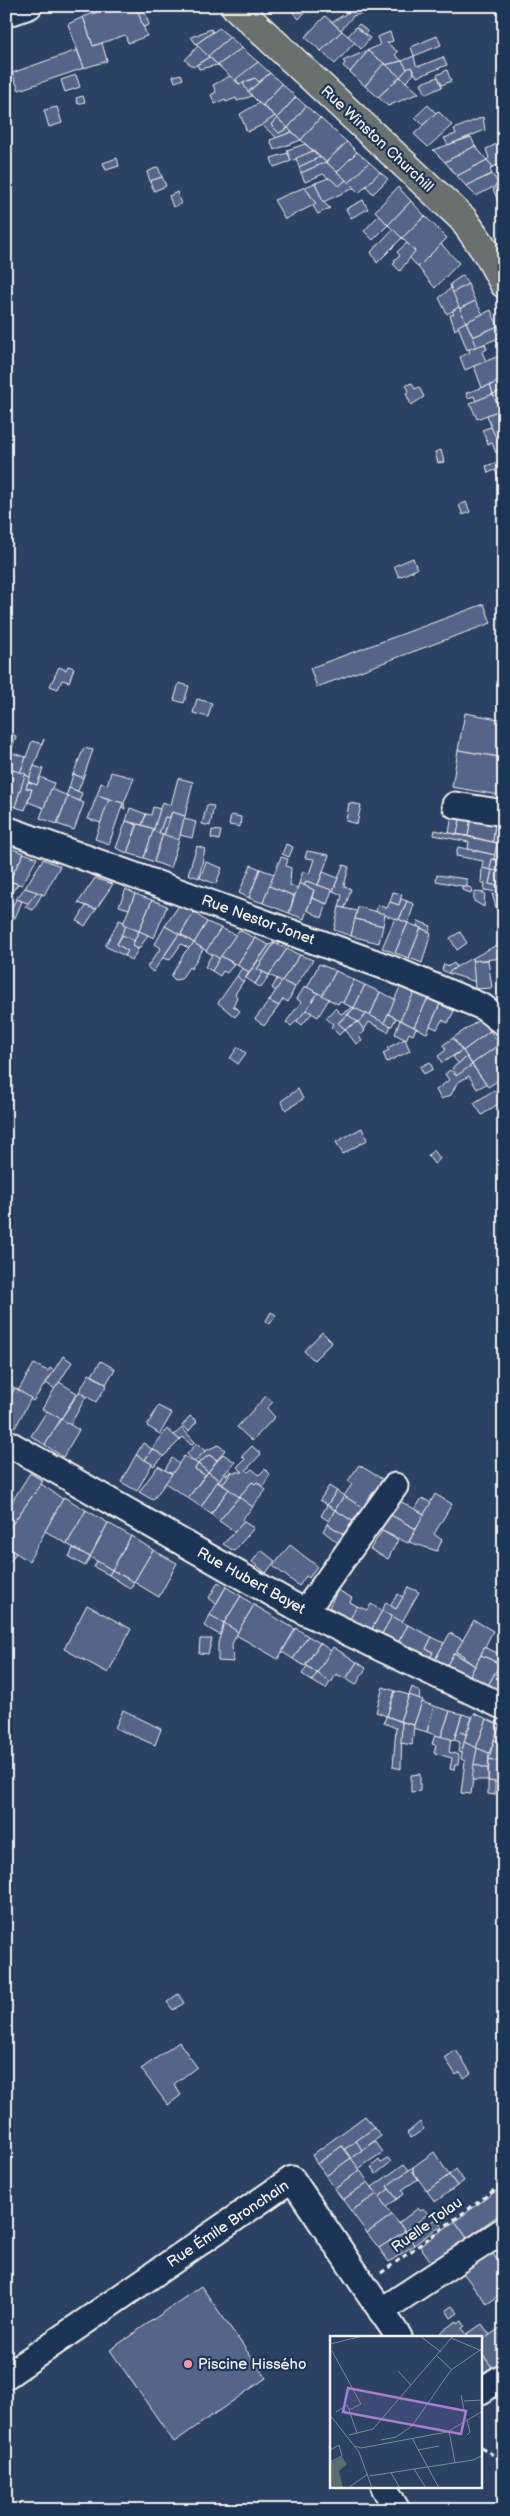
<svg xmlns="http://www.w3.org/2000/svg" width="510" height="2516" font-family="'Balsamiq Sans',sans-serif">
<rect width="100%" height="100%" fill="#2b4265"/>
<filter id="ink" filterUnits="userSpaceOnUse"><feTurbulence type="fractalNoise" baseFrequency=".02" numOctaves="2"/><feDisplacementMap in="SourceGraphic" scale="10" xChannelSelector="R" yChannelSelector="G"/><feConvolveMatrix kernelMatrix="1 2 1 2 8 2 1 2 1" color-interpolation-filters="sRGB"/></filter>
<g filter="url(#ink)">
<!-- building -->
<g fill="#54658a" stroke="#f4f1e8">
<polygon points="115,6 136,6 147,36 128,43 125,35 93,46 83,17"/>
<polygon points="143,6 149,25 143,27 137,8"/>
<polygon points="287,6 310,6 299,19"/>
<polygon points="359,6 363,13 353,16 341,30 332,22"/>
<polygon points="325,16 342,31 321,51 305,37"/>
<polygon points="83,17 93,46 102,43 107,61 84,68 68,24"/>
<polygon points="359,24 367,31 365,35 356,27"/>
<polygon points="356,27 370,38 361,49 348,36"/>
<polygon points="219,28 230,37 208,56 196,44"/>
<polygon points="211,29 213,32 196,44 191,37"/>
<polygon points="342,31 355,42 335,64 321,51"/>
<polygon points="390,32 393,41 387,43 398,52 395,55 402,61 385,65 368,51 350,72 343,66 345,63 343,61 380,45 377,37"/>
<polygon points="437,36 441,45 414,56 411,47"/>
<polygon points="230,37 242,48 218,65 208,56"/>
<polygon points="198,46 209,57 193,67 185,60"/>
<polygon points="242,48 258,62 235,81 218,65"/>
<polygon points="77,50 84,68 19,90 12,73"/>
<polygon points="368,51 384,63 365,86 350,72"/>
<polygon points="414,56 416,65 420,66 443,57 447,65 417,77 411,67 407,69 402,61"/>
<polygon points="209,57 218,65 199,69 197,65"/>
<polygon points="402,61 407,69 400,77 385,65"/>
<polygon points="258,62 270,73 259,82 255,78 239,84 236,79"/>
<polygon points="384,63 400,77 378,97 365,86"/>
<polygon points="411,67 414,74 406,82 400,77 407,69"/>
<polygon points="447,70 451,81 442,85 437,75"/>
<polygon points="270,73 282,84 262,106 248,92"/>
<polygon points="181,74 183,79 175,82 173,76"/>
<polygon points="76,75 80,87 65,92 61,80"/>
<polygon points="230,76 239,84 243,83 252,96 237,101 236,98 226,102 225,99 215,104 211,95 216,92 213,85"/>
<polygon points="400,77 419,93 388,106 378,97"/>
<polygon points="438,77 442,87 426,94 421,83"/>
<polygon points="255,78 259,82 248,92 243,83"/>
<polygon points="282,84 296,97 277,118 263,105"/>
<polygon points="83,96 85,102 78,104 76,98"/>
<polygon points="296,97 306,106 288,128 277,118"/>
<polygon points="259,103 275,116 265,124 247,132 240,114"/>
<polygon points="428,105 436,113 423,125 415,117"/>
<polygon points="306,106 320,118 301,140 288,128"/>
<polygon points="57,107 62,123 49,127 44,110"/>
<polygon points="438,111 452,125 428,147 414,134"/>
<polygon points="275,116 277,118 271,125 279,133 288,128 292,132 277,138 262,125"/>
<polygon points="483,117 485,130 448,145 444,138 456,134 454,129"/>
<polygon points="277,118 288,128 279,133 271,125"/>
<polygon points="320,118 347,142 326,162 301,140"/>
<polygon points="292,132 301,140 274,150 270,140"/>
<polygon points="471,137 475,146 445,162 433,150"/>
<polygon points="347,142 357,152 337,172 326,162"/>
<polygon points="501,142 504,144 504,163 493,167 487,160 489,158 486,149"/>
<polygon points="305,144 313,151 291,161 287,150"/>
<polygon points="475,146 487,160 457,176 445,162"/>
<polygon points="313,151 320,157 299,167 296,158"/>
<polygon points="357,152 369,162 349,183 337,172"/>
<polygon points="288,153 291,161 274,167 271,158"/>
<polygon points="320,157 326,162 301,173 299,167"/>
<polygon points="117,158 119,166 106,170 103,163"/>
<polygon points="487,160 493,167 490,170 492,174 466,186 457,176"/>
<polygon points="326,162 346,180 339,186 323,174 305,182 301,173"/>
<polygon points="369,162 380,172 359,193 349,183"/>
<polygon points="158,167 162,177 150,181 147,172"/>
<polygon points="380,172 388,179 373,194 366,186"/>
<polygon points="492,174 499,184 476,196 466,186"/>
<polygon points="162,177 166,186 154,191 150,181"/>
<polygon points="329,178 339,186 346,180 354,188 323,202 315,183"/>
<polygon points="315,183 323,202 330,208 318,214 313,206 316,204 305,187"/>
<polygon points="504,184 504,215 493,189"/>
<polygon points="305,187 316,204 285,219 274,200"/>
<polygon points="398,187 411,201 388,225 375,211"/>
<polygon points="177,192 181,204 173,207 169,196"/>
<polygon points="363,200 368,209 351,218 346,209"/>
<polygon points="411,201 425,216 402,238 388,225"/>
<polygon points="379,215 388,225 373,240 364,231"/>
<polygon points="425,216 447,238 418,267 409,257 415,251 402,238"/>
<polygon points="393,229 402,238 377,263 371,252"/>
<polygon points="407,243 415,251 400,271 393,264 396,262 394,260 400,256 397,252"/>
<polygon points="441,244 459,263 435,288 418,267"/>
<polygon points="463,275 468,284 452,293 450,284"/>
<polygon points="468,284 475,301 459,309 452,293"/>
<polygon points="451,288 459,307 447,314 439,298"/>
<polygon points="475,301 483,314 466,322 459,309"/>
<polygon points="459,307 466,322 455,330 450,315 454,314 452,311"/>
<polygon points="491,310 498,326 473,337 466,322"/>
<polygon points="466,322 477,346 467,350 458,326"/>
<polygon points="498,326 501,337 477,347 473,337"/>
<polygon points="485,344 487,349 482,352 486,361 465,370 460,357 470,352 469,349"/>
<polygon points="504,354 504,380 482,388 474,366"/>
<polygon points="504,380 504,390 493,394 490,385"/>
<polygon points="412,383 415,389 419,387 424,397 411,405 406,393 409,391 406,385"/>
<polygon points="490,385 493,394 476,401 474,396 468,398 466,393"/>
<polygon points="504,390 504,409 500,410 493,394"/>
<polygon points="493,394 500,410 477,419 470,403"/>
<polygon points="500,410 504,420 504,437 496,441 487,415"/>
<polygon points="491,427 502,450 496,453 492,443 488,444 482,430"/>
<polygon points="504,437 504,455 498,439"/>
<polygon points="441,450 444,462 438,463 435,452"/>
<polygon points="504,460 504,478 499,480 495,470 488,473 486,466"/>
<polygon points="466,502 470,512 463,515 459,505"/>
<polygon points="413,558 417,569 399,577 394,566"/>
<polygon points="484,604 491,623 317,687 310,668"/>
<polygon points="68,666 74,668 69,682 62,680 58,689 50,686 59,667 66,670"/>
<polygon points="179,683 189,686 184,703 174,700"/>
<polygon points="197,699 212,703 208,717 193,713"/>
<polygon points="465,713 504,720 504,758 458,750"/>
<polygon points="8,733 16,736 6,768 6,738"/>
<polygon points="44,739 30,777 20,773 32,741 42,744"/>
<polygon points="84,748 93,750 83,778 73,774"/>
<polygon points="458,750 504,758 504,796 452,787"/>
<polygon points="12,753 26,757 20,773 6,768"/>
<polygon points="34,766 43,769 37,785 28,782"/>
<polygon points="6,768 13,770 6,791"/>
<polygon points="13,770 26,774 15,807 6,804 6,791"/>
<polygon points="111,772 134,778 124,803 125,809 122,807 123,803 97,795 101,783 107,785"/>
<polygon points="73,774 83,778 78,791 69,788"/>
<polygon points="25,775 30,777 26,788 32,789 25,810 15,807"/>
<polygon points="40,777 54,783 44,808 28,802 32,789 26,788 28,782 37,785"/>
<polygon points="178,778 193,782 185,816 172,812 169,818 165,817 159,833 153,831 162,802 171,805"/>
<polygon points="69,788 82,793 79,801 66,796"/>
<polygon points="51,789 68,796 57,824 40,818"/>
<polygon points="97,795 109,799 101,823 88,819"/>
<polygon points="68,796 84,803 74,830 57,824"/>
<polygon points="109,799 123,803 109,844 95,839"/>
<polygon points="349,803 361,805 357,824 346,821"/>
<polygon points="207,805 214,806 210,826 202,824"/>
<polygon points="153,807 160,809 154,829 142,825 146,814 151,815"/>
<polygon points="130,808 146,814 142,825 126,821"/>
<polygon points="172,812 185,816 179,840 164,835"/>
<polygon points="231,815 241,817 240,827 229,825"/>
<polygon points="452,815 461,815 457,834 449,833"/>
<polygon points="461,815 471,818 468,836 457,834"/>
<polygon points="165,817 169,818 164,835 159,833"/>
<polygon points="471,818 495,823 493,842 468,836"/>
<polygon points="184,819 196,822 192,838 180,835"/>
<polygon points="126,821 137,825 127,853 116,848"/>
<polygon points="495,823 504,824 504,844 493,842"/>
<polygon points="138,824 154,829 144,858 127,853"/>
<polygon points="212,830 221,831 219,840 211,838"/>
<polygon points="435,830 497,843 495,855 468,849 469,842 434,835"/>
<polygon points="153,831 163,834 154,862 144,858"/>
<polygon points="163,834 179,840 170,868 154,862"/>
<polygon points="497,843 504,844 504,862 494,859"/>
<polygon points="286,844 293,847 289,857 282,854"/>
<polygon points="197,846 205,849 199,878 188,874"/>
<polygon points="458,847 495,855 494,859 492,859 490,870 482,868 483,861 456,856"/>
<polygon points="10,848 24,853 9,881 6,880 6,855"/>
<polygon points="307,851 329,855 318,885 306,881 304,886 299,883 303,871 309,874 314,859 305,858"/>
<polygon points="24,853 37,858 22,885 9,881"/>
<polygon points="281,857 288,859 286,866 291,868 290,885 298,888 294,896 269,886"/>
<polygon points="43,859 60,866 44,895 25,888"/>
<polygon points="492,859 504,862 504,872 490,870"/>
<polygon points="206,862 222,868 216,884 200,878"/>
<polygon points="251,865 260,869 249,898 239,893"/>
<polygon points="343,865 349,867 344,886 351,889 345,908 339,907 342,895 333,891"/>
<polygon points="482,868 492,870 489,884 504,887 504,893 484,890 485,883 481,883"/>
<polygon points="260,869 274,874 263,903 249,898"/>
<polygon points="492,870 504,872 504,887 489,884"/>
<polygon points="323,872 338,878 333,891 318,885"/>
<polygon points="437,875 467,879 467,887 436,881"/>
<polygon points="95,878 113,884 96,909 78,903"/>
<polygon points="8,881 18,884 6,900 6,883"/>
<polygon points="306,881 332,890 327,904 312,898 314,890 304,886"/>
<polygon points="299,883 314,890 304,919 289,913"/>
<polygon points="269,886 294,896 289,913 263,903"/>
<polygon points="462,886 472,888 471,893 462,890"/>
<polygon points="25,888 37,892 30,904 16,899"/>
<polygon points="126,889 135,894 129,909 119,906"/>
<polygon points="37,892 42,894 33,910 25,907"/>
<polygon points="393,892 402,894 399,905 390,902"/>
<polygon points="474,892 485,893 484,907 474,901"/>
<polygon points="135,894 152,900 139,931 123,924"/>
<polygon points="492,894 504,897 504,906 497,910"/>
<polygon points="312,898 327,904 322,918 307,910"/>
<polygon points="16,899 22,901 15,918 8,915"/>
<polygon points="401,899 407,901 399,920 376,912 377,905 387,908 390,902 399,905"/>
<polygon points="152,900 167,906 154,938 139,931"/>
<polygon points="407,901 414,904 408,923 399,920"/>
<polygon points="180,904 194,912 180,935 165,926"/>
<polygon points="86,906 96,909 85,926 77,921"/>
<polygon points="504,906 504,920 497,910"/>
<polygon points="339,907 357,911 351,936 334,930"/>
<polygon points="358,907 385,914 383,926 355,919"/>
<polygon points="194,912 207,922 194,943 181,934"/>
<polygon points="395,918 408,923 395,953 382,948"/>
<polygon points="355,919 383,926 379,943 351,936"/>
<polygon points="119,920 124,922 123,924 126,926 117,944 128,951 125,956 105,946"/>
<polygon points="418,921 431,926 429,932 417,926"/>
<polygon points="207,922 221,928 207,951 194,943"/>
<polygon points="408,923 421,928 409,958 395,953"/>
<polygon points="126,926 139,931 134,941 121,935"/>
<polygon points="165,926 179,934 153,972 147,967 161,948 155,944"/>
<polygon points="221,928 236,935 220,959 206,951"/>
<polygon points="421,928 431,933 422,963 409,958"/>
<polygon points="239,930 255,938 237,965 221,956"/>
<polygon points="139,931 148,935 139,949 132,946"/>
<polygon points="460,932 467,943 457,950 450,938"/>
<polygon points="179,934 194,943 190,949 181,944 170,960 163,958"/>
<polygon points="123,935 134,941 132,946 138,949 132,961 125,956 128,951 117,944"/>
<polygon points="255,938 269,945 249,972 237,965"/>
<polygon points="504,941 504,958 473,961 473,958"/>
<polygon points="194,943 203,949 191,969 189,967 181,979 175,980 171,976 185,952"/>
<polygon points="274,943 287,949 269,975 257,969"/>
<polygon points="274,943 257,969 263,972 255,984 246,978 269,945"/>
<polygon points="287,949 300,955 282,981 269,975"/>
<polygon points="212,954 220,959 212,971 205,967"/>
<polygon points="300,955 313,960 295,987 282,981"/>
<polygon points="221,956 234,964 227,973 223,971 220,976 212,971"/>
<polygon points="472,958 476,982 448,973 456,967"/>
<polygon points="488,960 492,988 475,989 473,961"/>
<polygon points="454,963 456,967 448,973 442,970 444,964 449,966"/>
<polygon points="319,964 336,971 322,996 307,988"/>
<polygon points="242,968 249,972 243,982 237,976"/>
<polygon points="336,971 354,980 343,1003 340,1001 338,1004 322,996"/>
<polygon points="263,972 269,975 261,988 255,984"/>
<polygon points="237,976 243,982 235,994 237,997 233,1006 240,1011 235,1017 218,1003"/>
<polygon points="277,979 282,981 276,991 272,988"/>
<polygon points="354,980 365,985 354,1008 343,1003"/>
<polygon points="282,981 295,987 288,1002 283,999 279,1006 269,1001"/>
<polygon points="365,985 380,992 370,1016 354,1008"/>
<polygon points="401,985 415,991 400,1020 388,1014"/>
<polygon points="305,986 318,993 303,1015 291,1026 286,1022 301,1002 297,999"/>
<polygon points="415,991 428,998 414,1027 400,1020"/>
<polygon points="380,992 395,999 384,1023 370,1016"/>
<polygon points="318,993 329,999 318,1017 306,1010"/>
<polygon points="428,998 440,1004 427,1033 414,1027"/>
<polygon points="269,1001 279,1006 264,1026 255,1019"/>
<polygon points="440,1004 454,1011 448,1023 442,1020 437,1029 430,1026"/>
<polygon points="353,1007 354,1008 338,1023 345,1029 339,1035 331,1027 333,1024 326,1018 335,1008 341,1014"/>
<polygon points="354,1008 367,1014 358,1022 348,1015"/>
<polygon points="306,1010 312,1013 302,1025 297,1021"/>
<polygon points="367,1014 391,1026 388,1032 369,1022 364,1030 358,1022"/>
<polygon points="388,1014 396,1018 392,1026 384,1023"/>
<polygon points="348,1015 358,1022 345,1029 338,1023"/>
<polygon points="481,1019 490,1031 463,1051 453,1038"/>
<polygon points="400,1020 416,1028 413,1035 409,1033 406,1040 395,1034"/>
<polygon points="358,1022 365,1031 359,1036 362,1041 356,1044 345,1029"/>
<polygon points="490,1031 500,1044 472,1064 463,1051"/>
<polygon points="453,1038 462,1050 442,1063 438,1056 446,1050 443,1045"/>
<polygon points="405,1039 410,1051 387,1062 383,1053 389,1050 387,1048"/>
<polygon points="500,1044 504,1050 504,1077 488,1087 472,1064"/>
<polygon points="238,1047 246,1053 238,1064 230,1058"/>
<polygon points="462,1050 467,1057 459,1064 453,1057"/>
<polygon points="467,1057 472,1065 457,1076 452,1068"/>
<polygon points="430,1062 433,1069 424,1074 420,1067"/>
<polygon points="472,1065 486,1084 477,1089 469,1076 457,1083 451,1095 441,1099 436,1090 449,1080 445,1074 450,1070 456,1076"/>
<polygon points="298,1089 303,1099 286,1110 281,1101"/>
<polygon points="494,1090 502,1101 482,1115 474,1103"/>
<polygon points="362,1128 367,1140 343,1154 336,1142"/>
<polygon points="434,1150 440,1159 434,1164 428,1155"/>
<polygon points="504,1196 504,1211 497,1202"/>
<polygon points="271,1312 276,1315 270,1324 266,1321"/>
<polygon points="322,1332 332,1342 314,1360 304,1351"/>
<polygon points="63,1356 72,1362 55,1389 46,1383"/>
<polygon points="101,1361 115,1369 106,1384 92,1375"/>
<polygon points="34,1364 48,1371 50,1368 54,1371 33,1401 18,1391"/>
<polygon points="89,1374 107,1385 96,1402 79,1392"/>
<polygon points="59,1382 77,1393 61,1419 42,1409"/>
<polygon points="8,1385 15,1388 6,1404 6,1388"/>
<polygon points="15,1388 31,1398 15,1428 6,1422 6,1404"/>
<polygon points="79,1392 86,1397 70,1425 61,1419"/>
<polygon points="266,1396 273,1402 267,1408 275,1417 252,1441 237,1427"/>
<polygon points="158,1406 172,1413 160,1434 147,1426"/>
<polygon points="47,1411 61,1419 45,1445 31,1436"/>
<polygon points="190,1416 197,1421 189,1431 182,1426"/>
<polygon points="61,1419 79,1430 63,1457 45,1445"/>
<polygon points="182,1428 195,1442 191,1445 183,1437 180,1440 174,1435"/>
<polygon points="167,1429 180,1440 164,1456 152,1449"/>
<polygon points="143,1443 152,1449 145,1460 136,1455"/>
<polygon points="197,1443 205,1451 194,1462 187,1454"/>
<polygon points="218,1445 225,1450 217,1460 209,1455 198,1464 194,1462 205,1451"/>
<polygon points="252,1446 261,1454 246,1470 248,1472 252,1469 259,1475 265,1469 270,1474 263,1487 257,1482 255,1484 252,1482 239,1497 222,1484 232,1472 243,1472 237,1467 245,1459 242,1456"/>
<polygon points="152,1449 164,1456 154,1466 145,1460"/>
<polygon points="223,1454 235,1462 219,1480 208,1472"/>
<polygon points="136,1455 152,1464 137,1491 121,1482"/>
<polygon points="209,1455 217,1460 208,1472 198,1464"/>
<polygon points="184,1456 198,1464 195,1469 205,1475 188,1498 165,1483"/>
<polygon points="172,1458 179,1464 172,1474 165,1470"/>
<polygon points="198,1464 208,1472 205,1475 195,1469"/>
<polygon points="359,1465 387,1482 368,1511 344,1496 352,1484 348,1481"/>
<polygon points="158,1466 172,1474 153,1500 139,1492"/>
<polygon points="230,1471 232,1472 222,1484 218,1482 224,1473 227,1475"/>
<polygon points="208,1472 219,1480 201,1507 188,1498"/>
<polygon points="30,1473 43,1481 6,1533 6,1511"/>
<polygon points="217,1482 229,1489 211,1514 201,1507"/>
<polygon points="252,1482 255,1484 257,1482 266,1490 252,1507 239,1497"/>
<polygon points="41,1484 63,1499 29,1561 6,1547 6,1533"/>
<polygon points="329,1486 337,1491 327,1505 320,1500"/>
<polygon points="229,1489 239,1497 219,1521 211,1514"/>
<polygon points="337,1491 344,1496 335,1510 327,1505"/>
<polygon points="435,1494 452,1504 434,1534 442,1540 437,1551 409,1542"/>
<polygon points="344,1496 368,1511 359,1525 335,1510"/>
<polygon points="64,1497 86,1510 67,1544 45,1531"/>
<polygon points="239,1497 253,1507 242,1519 244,1522 235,1532 219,1521"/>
<polygon points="422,1498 431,1503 424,1514 415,1509"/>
<polygon points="398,1500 424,1514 416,1529 389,1514"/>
<polygon points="327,1505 335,1510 329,1521 321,1516"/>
<polygon points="86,1510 108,1523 90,1557 67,1544"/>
<polygon points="335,1510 359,1525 350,1538 327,1524"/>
<polygon points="389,1514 416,1529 408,1543 380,1530"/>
<polygon points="244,1522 254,1528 234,1551 223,1544"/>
<polygon points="108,1523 131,1536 112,1570 90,1557"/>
<polygon points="327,1524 350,1538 343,1547 323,1531"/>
<polygon points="382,1531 398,1540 388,1559 370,1549"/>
<polygon points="131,1536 153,1550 134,1582 112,1570"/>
<polygon points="290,1545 317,1566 309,1578 306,1576 299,1586 273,1566"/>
<polygon points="6,1547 16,1553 6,1567"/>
<polygon points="73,1548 90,1557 85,1566 69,1557"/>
<polygon points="153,1550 177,1563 159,1597 134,1582"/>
<polygon points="261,1550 275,1561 266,1573 252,1562"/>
<polygon points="97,1561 112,1570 109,1575 94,1567"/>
<polygon points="112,1570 134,1582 131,1589 109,1575"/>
<polygon points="218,1582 226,1587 216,1604 209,1598"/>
<polygon points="226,1587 241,1596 224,1623 210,1615"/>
<polygon points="408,1587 419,1592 402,1622 382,1611 386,1602 396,1609"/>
<polygon points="338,1590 352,1598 350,1602 357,1606 350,1619 329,1607"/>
<polygon points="398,1594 403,1597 396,1609 390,1605"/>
<polygon points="241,1596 254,1605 238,1632 224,1623"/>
<polygon points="371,1604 382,1611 370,1632 350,1619 357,1606 367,1610"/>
<polygon points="87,1605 131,1629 108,1673 64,1649"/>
<polygon points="254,1605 295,1629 278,1659 236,1635"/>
<polygon points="382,1611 392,1616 378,1641 368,1636"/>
<polygon points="210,1615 224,1623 220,1635 204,1626"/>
<polygon points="392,1616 408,1625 394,1650 378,1641"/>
<polygon points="474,1620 493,1631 475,1666 456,1652"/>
<polygon points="224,1623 238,1632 232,1644 233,1662 218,1661 218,1643"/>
<polygon points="408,1625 432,1637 426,1649 433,1652 427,1665 394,1650"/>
<polygon points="296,1628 308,1636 293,1659 282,1652"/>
<polygon points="450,1633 463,1640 456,1652 464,1656 463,1658 454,1653 446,1667 434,1661"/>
<polygon points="308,1636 320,1643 305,1666 293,1659"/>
<polygon points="432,1637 444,1643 431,1667 427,1665 433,1652 426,1649"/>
<polygon points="200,1639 212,1639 208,1654 199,1653"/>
<polygon points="320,1643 331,1651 317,1673 306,1665"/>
<polygon points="333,1647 357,1662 346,1679 336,1674 331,1683 317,1673"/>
<polygon points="484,1647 504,1656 500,1664 481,1655"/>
<polygon points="454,1653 475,1666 466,1683 443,1672"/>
<polygon points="481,1655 500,1664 485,1691 466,1683"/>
<polygon points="357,1662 366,1668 356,1685 346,1679"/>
<polygon points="500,1664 504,1665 504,1686 498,1697 485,1691"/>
<polygon points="307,1666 317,1673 312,1681 302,1674"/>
<polygon points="317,1673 330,1682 326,1689 312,1681"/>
<polygon points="383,1687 395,1691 387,1716 376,1712"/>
<polygon points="412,1687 420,1692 419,1699 409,1695"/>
<polygon points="395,1691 409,1695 400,1721 387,1716"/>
<polygon points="409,1695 423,1700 414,1725 400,1721"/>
<polygon points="422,1702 434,1706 427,1732 413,1728"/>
<polygon points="434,1706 450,1711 441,1737 427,1732"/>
<polygon points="123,1710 161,1729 155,1745 115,1728"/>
<polygon points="450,1711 462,1714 454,1740 441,1737"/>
<polygon points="474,1713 487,1719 476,1748 464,1742"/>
<polygon points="462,1714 472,1717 466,1734 457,1731"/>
<polygon points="386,1716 402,1722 401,1769 393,1767 396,1728 384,1723"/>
<polygon points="487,1719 500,1725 489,1753 476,1748"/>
<polygon points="402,1722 414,1725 412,1745 401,1743"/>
<polygon points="500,1725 504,1727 504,1744 494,1740"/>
<polygon points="457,1731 466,1734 462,1753 458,1752 460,1742 454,1740"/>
<polygon points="435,1735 451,1739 449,1752 459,1755 458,1765 455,1765 454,1770 450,1769 452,1758 434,1753 436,1745 432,1744"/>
<polygon points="494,1740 504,1744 501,1762 489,1759"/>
<polygon points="464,1742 477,1748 471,1794 461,1793 465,1761 461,1759"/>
<polygon points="477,1748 489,1753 488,1769 474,1764"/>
<polygon points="489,1759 499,1762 497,1782 488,1781"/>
<polygon points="474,1764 488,1769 488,1780 472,1780"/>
<polygon points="420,1774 420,1791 411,1792 411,1775"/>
<polygon points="488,1781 495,1782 495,1795 488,1794"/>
<polygon points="178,1994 184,2003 173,2010 167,2002"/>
<polygon points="179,2042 197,2067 174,2084 181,2095 168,2105 141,2069"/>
<polygon points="456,2050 471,2073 464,2078 460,2072 456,2075 445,2058"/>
<polygon points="365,2116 374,2128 344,2150 342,2146 317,2164 312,2155"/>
<polygon points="420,2122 424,2129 411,2138 407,2133"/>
<polygon points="374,2128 381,2136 362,2150 356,2141"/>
<polygon points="356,2141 362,2150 351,2158 344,2150"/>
<polygon points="375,2141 383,2152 358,2169 351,2158"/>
<polygon points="342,2146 351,2158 326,2176 317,2164"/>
<polygon points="434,2152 449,2175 427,2191 413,2172 413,2167"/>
<polygon points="351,2158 360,2170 335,2189 326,2176"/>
<polygon points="388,2158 391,2162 376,2174 371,2167 379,2160 381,2163"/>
<polygon points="404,2164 409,2170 387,2186 389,2189 379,2197 372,2187"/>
<polygon points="413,2167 413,2172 418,2179 402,2190 404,2194 397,2199 387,2186"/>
<polygon points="456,2169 464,2181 457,2186 449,2175"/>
<polygon points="360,2170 368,2182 343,2200 335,2189"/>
<polygon points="449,2175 457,2186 435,2202 427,2191"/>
<polygon points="368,2182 377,2194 351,2211 343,2200"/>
<polygon points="503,2186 504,2211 467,2238 455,2221"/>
<polygon points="389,2189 397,2199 386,2207 379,2197"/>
<polygon points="377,2194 392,2215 367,2233 351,2211"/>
<polygon points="418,2208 421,2211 424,2209 428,2214 405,2231 399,2223"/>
<polygon points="392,2215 405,2231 379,2248 367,2233"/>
<polygon points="435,2219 441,2225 414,2245 405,2231 414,2225 419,2231"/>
<polygon points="455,2221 467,2238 432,2263 420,2246"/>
<polygon points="405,2231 414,2245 389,2262 379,2248"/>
<polygon points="489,2248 504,2270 504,2292 487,2304 460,2269"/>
<polygon points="201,2286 266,2378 174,2442 110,2350"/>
<polygon points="452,2306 458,2313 451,2318 446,2310"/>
<polygon points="456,2321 458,2324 462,2321 465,2326 462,2328 469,2337 444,2337 440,2333"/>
<polygon points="482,2324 490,2335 481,2341 481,2337 469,2337 467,2334"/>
<polygon points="500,2328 504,2332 504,2361 493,2368 481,2353 481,2341"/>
<polygon points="481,2353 492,2367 484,2372 481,2372"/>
</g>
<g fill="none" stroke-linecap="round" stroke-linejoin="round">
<!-- minor casing -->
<g stroke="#f4f1e8" stroke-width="29">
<g id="minor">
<polyline points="6,14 29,6"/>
<polyline points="455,805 504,813"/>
<polyline points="6,829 392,969 483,1007 504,1023"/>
<polyline points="6,1442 305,1612 504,1707"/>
<polyline points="305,1612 395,1486"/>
<polyline points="381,2311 504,2230"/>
<polyline points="6,2376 292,2179 399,2337"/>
<polyline points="481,2391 504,2376"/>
<polyline points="384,2487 397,2510"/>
</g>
</g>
<!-- major casing -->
<g stroke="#f4f1e8" stroke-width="31">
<polyline id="major" points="235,6 463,219 489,256 504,284"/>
</g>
<!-- path -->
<g stroke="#f4f1e8" stroke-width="3" stroke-dasharray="5 4" stroke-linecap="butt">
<polyline points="381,2273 504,2183"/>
<polyline points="481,2447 504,2462"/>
</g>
<!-- minor -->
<use href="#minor" stroke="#1d3557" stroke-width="25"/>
<!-- major -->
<use href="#major" stroke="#6a706d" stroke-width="28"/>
</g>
</g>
<!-- markers -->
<circle fill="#ff9aa2" stroke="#1d3557" stroke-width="2" cx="188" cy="2364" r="5"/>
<g text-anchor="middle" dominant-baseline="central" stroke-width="4.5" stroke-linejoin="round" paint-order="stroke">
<!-- street labels -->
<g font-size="15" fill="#f4f1e8" stroke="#1d3557">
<text transform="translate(377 139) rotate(43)">Rue Winston Churchill</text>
<text transform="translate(258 920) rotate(20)">Rue Nestor Jonet</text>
<text transform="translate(251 1581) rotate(29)">Rue Hubert Bayet</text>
<text transform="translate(228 2224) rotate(-34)">Rue Émile Bronchain</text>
<text transform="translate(427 2225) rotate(-36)">Ruelle Tolau</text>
</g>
<!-- poi labels -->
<g font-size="15" fill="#f4f1e8" stroke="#1d3557" text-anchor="start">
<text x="198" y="2364">Piscine Hissého</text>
</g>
</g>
<!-- overview -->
<g transform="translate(330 2336)">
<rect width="152" height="152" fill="#2b4265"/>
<path d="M12,121L17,128L9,135L13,152H0V127Z" fill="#596e69"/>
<path fill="none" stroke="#7b8899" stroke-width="1" d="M90,0L111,16M121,2L152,15M0,3V22M0,8L33,0M2,15L31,68L19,74L27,97M107,20L121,33M68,35L81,49M131,59L136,83M134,65L153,64M6,76L17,69L19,73M0,79L29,116L42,152M137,84L140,96L137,99M43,93L123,0M119,95L125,127M19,99L43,93M82,102L109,152M51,104L66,101L82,90L121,34L153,12M25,110L31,112L117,96L153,75M0,114L9,109L12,120L0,126M88,114L109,110M84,133L96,152M61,137L70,152M39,140L143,124L153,119M18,152L38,138"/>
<path fill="#ab7bcf" fill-opacity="0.15" stroke="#ab7bcf" stroke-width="2.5" d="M18,52L136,75L131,98L13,76Z"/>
<rect width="152" height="152" fill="none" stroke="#f4f1e8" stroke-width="2.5"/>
</g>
<!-- margin -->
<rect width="510" height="2516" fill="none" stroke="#1d3557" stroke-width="25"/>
<rect x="12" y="12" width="485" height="2491" fill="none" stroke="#f4f1e8" stroke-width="2" filter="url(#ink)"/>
</svg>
